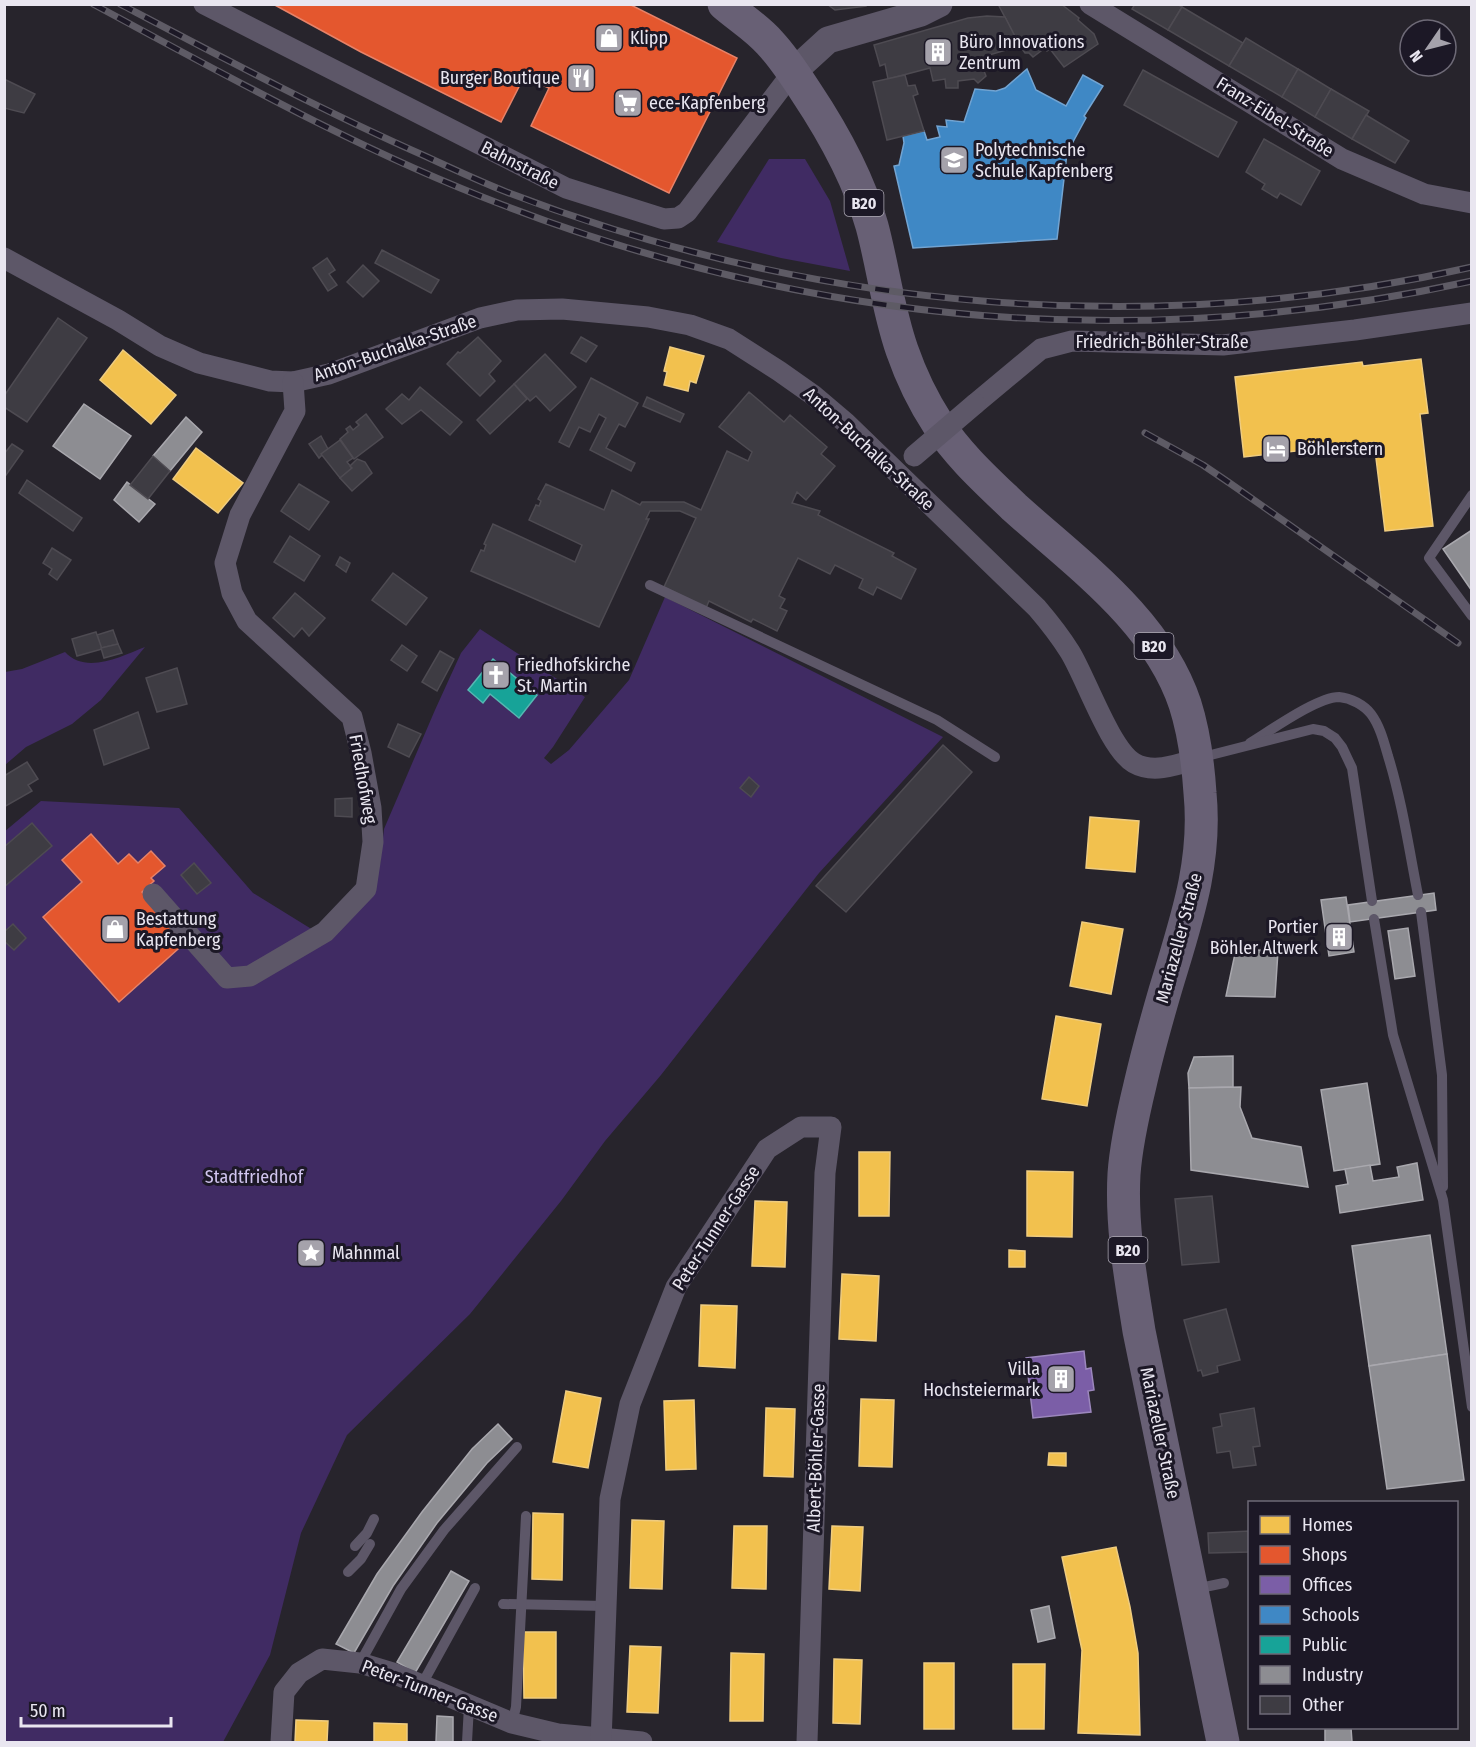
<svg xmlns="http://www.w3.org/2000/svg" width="1476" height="1747" font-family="'Fira Sans Condensed',sans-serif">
<rect width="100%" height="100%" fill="#27242c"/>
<!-- green -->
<g fill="#402b63">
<polygon points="769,159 805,159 830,201 850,271 781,258 717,242"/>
<polygon points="665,597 943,737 819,873 661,1075 605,1141 561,1201 470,1314 347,1435 301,1533 270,1655 223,1742 5,1742 4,832 41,801 179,808 253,893 326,938 380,864 384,829 435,710 461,653 480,629 585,697 553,747 544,758 551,764 569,750 629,680"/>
<path d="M145,647L101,700L72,724L26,747L5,765V672L22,669L65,652C86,675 122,656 145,647Z"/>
</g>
<!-- homes -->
<g fill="#f2c14e" stroke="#efcc7f" stroke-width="1.5">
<polygon points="670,347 704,356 696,383 690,381 688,391 664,385 667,372 664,371"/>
<polygon points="123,350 176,395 151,424 100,380"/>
<polygon points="1421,359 1428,413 1420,414 1433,526 1385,531 1374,442 1244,457 1235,377 1362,362 1363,366"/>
<polygon points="196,448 243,483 218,513 173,479"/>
<polygon points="1090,817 1139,821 1135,872 1086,868"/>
<polygon points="1082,922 1123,929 1111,994 1070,986"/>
<polygon points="1056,1016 1101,1024 1087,1106 1042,1099"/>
<polygon points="859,1152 890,1152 889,1216 859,1216"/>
<polygon points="1027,1171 1073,1172 1072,1237 1027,1236"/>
<polygon points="755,1201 787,1202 785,1267 752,1266"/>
<polygon points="1009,1250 1025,1251 1025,1267 1009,1267"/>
<polygon points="842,1274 879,1276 876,1341 839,1339"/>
<polygon points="701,1305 737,1306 735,1368 699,1366"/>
<polygon points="566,1391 601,1398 588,1468 553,1462"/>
<polygon points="861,1399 894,1400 892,1467 859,1466"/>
<polygon points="694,1400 696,1469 666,1470 664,1401"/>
<polygon points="766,1408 795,1409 793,1477 764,1476"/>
<polygon points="1049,1453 1066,1453 1066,1466 1048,1465"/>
<polygon points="533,1513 563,1514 562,1580 532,1579"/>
<polygon points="632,1520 664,1521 662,1589 630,1588"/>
<polygon points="734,1526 767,1526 766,1589 732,1588"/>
<polygon points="832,1526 863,1527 860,1591 829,1589"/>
<polygon points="1116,1547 1130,1607 1138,1653 1140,1735 1078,1733 1082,1650 1062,1557"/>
<polygon points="523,1632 556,1632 556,1698 524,1698"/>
<polygon points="630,1646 661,1647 658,1713 627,1712"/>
<polygon points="731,1653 764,1654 763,1721 730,1721"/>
<polygon points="834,1659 862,1660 860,1724 833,1723"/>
<rect x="924" y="1663" width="30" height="66"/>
<polygon points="1013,1664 1045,1664 1044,1729 1013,1729"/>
<polygon points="296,1720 328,1721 327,1742 295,1742"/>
<polygon points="374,1723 407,1724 407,1742 374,1742"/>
</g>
<!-- shops -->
<g fill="#e4572e" stroke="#e68268" stroke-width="1.5">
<polygon points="273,4 629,4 737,58 669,193 531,126 549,88 524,77 501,122 361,52"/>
<polygon points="91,834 118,864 129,854 138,863 151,851 165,866 151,878 154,881 142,892 187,941 119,1002 43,917 82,882 62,860"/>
</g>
<!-- offices -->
<polygon fill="#7b5ea7" stroke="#9c87bd" stroke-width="1.5" points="1084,1351 1086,1369 1091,1368 1094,1390 1088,1391 1091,1412 1033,1418 1026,1358"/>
<!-- schools -->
<polygon fill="#3f88c5" stroke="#72a4d2" stroke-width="1.5" points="1027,69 1036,90 1066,106 1083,75 1103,86 1084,116 1086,118 1067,153 1057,239 913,248 894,166 899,165 904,143 903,136 924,131 927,140 940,137 937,126 947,127 946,120 964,122 975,89 996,91 1005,88"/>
<!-- public -->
<polygon fill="#17a398" stroke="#56b7b2" stroke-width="1.5" points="493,659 537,695 519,718 490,694 483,703 468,690"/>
<!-- industry -->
<g fill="#8d8d92" stroke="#a9a8ae" stroke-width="1.5">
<polygon points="84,404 131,436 100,479 53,446"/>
<polygon points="186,417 202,432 170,471 153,456"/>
<polygon points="127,482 155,504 139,522 114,500"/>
<polygon points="1472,530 1472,591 1443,549"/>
<polygon points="1434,893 1436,910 1350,922 1348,905"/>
<polygon points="1346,897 1354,952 1329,956 1321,900"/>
<polygon points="1408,928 1415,976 1395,979 1388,931"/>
<polygon points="1236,949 1278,951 1275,997 1226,996"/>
<polygon points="1233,1056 1233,1087 1189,1088 1188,1073 1194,1057"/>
<polygon points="1367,1083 1380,1164 1334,1171 1321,1090"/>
<polygon points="1241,1087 1240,1107 1252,1138 1301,1147 1308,1187 1191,1170 1189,1088"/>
<polygon points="1417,1163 1423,1200 1340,1213 1336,1186 1348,1184 1345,1169 1370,1165 1373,1181 1399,1177 1397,1167"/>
<polygon points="1430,1235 1447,1354 1369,1366 1352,1246"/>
<polygon points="1447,1354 1464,1480 1387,1489 1369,1366"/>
<polygon points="498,1424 512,1439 487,1463 437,1523 393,1586 354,1653 336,1644 377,1574 422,1512 472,1449"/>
<polygon points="451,1571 469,1581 415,1673 397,1662"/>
<polygon points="1049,1606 1055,1638 1038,1642 1031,1610"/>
<polygon points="437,1716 453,1717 453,1742 436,1742"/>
<polygon points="1325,1728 1351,1728 1352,1742 1325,1742"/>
</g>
<!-- building -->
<g fill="#3e3c43" stroke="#4e4b52" stroke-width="1.5">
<polygon points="827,4 866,4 866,6 835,10"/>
<polygon points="998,4 1061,4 1079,18 1078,20 1094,34 1098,44 1064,67 1050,49 1047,51 1045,48 1033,57 1029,53 1025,53 1020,46"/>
<polygon points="1135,4 1177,4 1182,7 1168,30 1132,9"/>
<polygon points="1182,7 1243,43 1229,66 1168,30"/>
<polygon points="987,16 1005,17 1020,46 979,58 986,76 978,83 974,79 958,81 958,88 946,88 945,79 933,81 930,68 888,79 885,64 880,66 874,45 968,18"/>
<polygon points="1246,38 1298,69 1282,97 1229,66"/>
<polygon points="1298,69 1331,89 1315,117 1282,97"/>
<polygon points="1143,70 1237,122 1218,157 1124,105"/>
<polygon points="905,75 908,86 915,85 918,94 913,96 924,131 887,140 873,82"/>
<polygon points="4,79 35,94 24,113 4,108"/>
<polygon points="1331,89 1369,111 1352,139 1315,117"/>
<polygon points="1366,115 1409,141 1395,163 1352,139"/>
<polygon points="1264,139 1320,171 1301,205 1280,193 1277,198 1262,189 1265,184 1246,172"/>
<polygon points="382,250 439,280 431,293 375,263"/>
<polygon points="327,258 335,270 329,274 337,285 328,291 313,268"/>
<polygon points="363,265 379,281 363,297 347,282"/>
<polygon points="58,318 87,338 27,422 4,407 4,396"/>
<polygon points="478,337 501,361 489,374 495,381 480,396 447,364 458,352 460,353"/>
<polygon points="581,337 597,346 586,362 571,353"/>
<polygon points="545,354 576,387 550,411 536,396 530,401 514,384"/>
<polygon points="591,378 638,403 625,427 619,424 606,448 635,463 631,471 590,450 606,418 599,414 590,432 579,427 569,447 559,442"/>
<polygon points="514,384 527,399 490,434 477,420"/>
<polygon points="420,387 462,422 450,435 421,410 402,424 386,409 402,394 409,400"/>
<polygon points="749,392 784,422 790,415 827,447 821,454 835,466 806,500 797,492 792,503 820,511 818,515 894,553 892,556 916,569 901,599 877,587 873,595 859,588 863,579 835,565 830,574 798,558 779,596 785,599 780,608 787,611 777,631 753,619 751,622 709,601 706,608 664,587 696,518 680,511 650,511 646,519 649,519 599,627 471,571 481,550 484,551 486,545 484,544 493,524 575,562 582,545 529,520 536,505 539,506 541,501 538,499 546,484 604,510 612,490 640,505 642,502 684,502 701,510 727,451 748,461 752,452 719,427"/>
<polygon points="647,397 684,414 680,422 643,406"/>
<polygon points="366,414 383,437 354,459 340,439 348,432 346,429 350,426 353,430 359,425 356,422"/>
<polygon points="321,436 328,449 319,458 309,444"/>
<polygon points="340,440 353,458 347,462 352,468 340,478 321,454"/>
<polygon points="12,444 23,451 4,478 4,454"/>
<polygon points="153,456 170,471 148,499 130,485"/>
<polygon points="357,459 365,462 372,473 352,491 340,478 352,468 350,466"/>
<polygon points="27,480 82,518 73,531 19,493"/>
<polygon points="299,484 329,502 309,530 281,511"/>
<polygon points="290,536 320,556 304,581 274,562"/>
<polygon points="52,548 71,560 57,580 49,574 52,569 43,563"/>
<polygon points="340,557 350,563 346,572 336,565"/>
<polygon points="393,573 427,598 406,625 372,600"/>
<polygon points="295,593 325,618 309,636 302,628 294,637 273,618"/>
<polygon points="113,630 118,644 101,648 97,635"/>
<polygon points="96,632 102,649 77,656 72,639"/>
<polygon points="118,644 122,653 104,658 101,648"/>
<polygon points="402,645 417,656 407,671 391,660"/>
<polygon points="440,651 454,659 437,691 422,682"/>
<polygon points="177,668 187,704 157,712 146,678"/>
<polygon points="138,712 149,748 104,765 94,730"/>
<polygon points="398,724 421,734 409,757 388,747"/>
<polygon points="943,745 972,772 846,912 816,886"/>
<polygon points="27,762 38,779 28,785 32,791 4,807 4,776"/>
<polygon points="749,777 759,786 751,797 740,788"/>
<polygon points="352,798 352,817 335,816 335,799"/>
<polygon points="32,823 52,846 4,887 4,847"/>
<polygon points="194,863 211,883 197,894 181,875"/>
<polygon points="13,924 26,938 14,950 4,941 4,932"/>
<polygon points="1212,1196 1219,1262 1182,1265 1175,1199"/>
<polygon points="1226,1309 1240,1360 1217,1366 1218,1372 1203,1376 1201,1370 1198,1371 1184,1320"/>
<polygon points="1254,1408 1260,1446 1253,1447 1256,1465 1233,1468 1230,1451 1217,1453 1213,1428 1222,1426 1220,1414"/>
<polygon points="1250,1531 1250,1552 1209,1553 1208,1533"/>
</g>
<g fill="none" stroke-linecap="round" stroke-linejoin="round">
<!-- service -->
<g stroke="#5d5768" stroke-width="10">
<polyline points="1472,495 1429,558 1472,616"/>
<polyline points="650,585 937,720 995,757"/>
<path d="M1250,743C1270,731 1317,697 1339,697C1351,698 1364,705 1371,714C1380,726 1384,742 1388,756C1402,801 1409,849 1418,895"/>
<polyline points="1199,758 1313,729 1324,731 1335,738 1342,747 1352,768 1372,901"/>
<polyline points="1421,912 1442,1075 1443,1187"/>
<polyline points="1374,919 1393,1035 1443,1200 1472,1407"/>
<polyline points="355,1546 367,1533 374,1519"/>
<polyline points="348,1572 361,1559 370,1544"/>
<polyline points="1195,1589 1224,1583"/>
<polyline points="503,1604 606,1606"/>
<polyline points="360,1663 401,1589 444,1530 517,1447"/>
<polyline points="421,1686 475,1588"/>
<polyline points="512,1723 516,1707 526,1516"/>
<polyline points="467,1742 469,1706"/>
</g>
<!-- minor -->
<g stroke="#5d5768" stroke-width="21">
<polyline points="204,4 566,188 664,219 678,218 687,212 793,72"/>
<polyline points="1090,4 1342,159 1424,194 1472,203"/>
<path d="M4,258L118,320L160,346L199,363L270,381L293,382L329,374L480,318L517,310L562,309L648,317L690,325L729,339L779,371L813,395L846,423L1037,608C1049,622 1060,636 1070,652C1086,678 1110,749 1134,763C1153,774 1177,765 1196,759"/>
<polyline points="975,404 1041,349 1072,341 1223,345 1355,330 1472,313"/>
<polyline points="153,894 227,978 250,976 325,932 366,889 373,842 371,808 361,753 352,717 247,621 232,593 225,563 240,515 295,411 293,382"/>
<polyline points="281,1742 284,1692 299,1673 322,1659 360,1663 393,1673 512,1723 558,1734 642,1742"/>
<polyline points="601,1742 610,1499 630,1404 676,1287 767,1149 801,1127 831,1127 825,1173 807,1742"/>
</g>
<!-- tertiary -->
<polyline stroke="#5d5768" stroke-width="27" points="793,72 828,40 921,13 939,4"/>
<!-- primary -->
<path stroke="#686075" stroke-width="33" d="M724,4C739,17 757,28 770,43C784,58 795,75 806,92C834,134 858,177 872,226C883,267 888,310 902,350C911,376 923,401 938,424C959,456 987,481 1014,507C1077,564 1157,620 1185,704C1194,732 1198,763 1200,793C1207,864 1185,924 1165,991C1156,1022 1147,1054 1140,1085C1133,1114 1126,1145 1124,1174C1121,1227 1131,1280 1139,1331L1223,1742"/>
<!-- rail casing -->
<g stroke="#5e5b65" stroke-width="7">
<g id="rail">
<path d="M93,4C227,76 361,151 503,205C818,326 1142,353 1472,281"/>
<path d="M120,4C221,57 321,110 425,156C453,169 481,182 509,193C814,310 1153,340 1472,267"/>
<polyline points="1145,433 1203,465 1231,484 1458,643"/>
</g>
</g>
<!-- rail -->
<use href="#rail" stroke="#1c1826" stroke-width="4.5" stroke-dasharray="14" stroke-linecap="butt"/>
<!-- minor-bridge -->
<polyline stroke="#5d5768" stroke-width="21" points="914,456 975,404"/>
</g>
<!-- icons -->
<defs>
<g id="shop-square" transform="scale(1.5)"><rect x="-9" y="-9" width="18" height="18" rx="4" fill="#a5a2ab" stroke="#1c1826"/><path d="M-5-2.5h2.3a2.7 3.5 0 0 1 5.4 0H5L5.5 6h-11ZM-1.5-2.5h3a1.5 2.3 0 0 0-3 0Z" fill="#fff"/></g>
<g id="building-square" transform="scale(1.5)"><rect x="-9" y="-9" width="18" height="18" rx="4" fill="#a5a2ab" stroke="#1c1826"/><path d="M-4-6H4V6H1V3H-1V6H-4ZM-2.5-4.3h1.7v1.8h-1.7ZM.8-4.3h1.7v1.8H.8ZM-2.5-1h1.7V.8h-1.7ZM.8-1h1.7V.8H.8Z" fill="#fff"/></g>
<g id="restaurant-square" transform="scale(1.5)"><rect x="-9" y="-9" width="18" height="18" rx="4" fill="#a5a2ab" stroke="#1c1826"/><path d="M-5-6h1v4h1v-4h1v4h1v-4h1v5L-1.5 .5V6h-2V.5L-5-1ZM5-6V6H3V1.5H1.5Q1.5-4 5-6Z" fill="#fff"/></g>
<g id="supermarket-square" transform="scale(1.5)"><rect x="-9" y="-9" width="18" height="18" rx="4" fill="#a5a2ab" stroke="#1c1826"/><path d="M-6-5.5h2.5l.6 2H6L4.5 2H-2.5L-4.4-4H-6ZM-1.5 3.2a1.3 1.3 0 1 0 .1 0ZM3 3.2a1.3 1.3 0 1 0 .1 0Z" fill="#fff"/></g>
<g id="school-square" transform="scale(1.5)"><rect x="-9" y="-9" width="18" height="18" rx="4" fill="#a5a2ab" stroke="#1c1826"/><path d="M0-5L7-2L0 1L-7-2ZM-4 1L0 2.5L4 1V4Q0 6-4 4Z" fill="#fff"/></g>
<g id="hotel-square" transform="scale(1.5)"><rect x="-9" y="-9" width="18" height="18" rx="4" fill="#a5a2ab" stroke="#1c1826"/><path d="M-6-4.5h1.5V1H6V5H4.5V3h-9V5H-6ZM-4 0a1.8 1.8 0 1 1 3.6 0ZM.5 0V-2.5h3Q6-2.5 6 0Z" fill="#fff"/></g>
<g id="church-square" transform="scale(1.5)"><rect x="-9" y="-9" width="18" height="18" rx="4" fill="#a5a2ab" stroke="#1c1826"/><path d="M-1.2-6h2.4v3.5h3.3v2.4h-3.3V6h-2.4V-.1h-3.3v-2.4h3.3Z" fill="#fff"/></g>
<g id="sight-square" transform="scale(1.5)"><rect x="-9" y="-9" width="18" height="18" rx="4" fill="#a5a2ab" stroke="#1c1826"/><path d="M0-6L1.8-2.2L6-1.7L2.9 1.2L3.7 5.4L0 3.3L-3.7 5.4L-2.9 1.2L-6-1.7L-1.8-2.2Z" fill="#fff"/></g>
</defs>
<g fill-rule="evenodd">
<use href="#shop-square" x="609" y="38"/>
<use href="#building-square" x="938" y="52"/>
<use href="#restaurant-square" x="581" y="78"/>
<use href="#supermarket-square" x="628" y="103"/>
<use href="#school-square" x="954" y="160"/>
<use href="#hotel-square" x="1276" y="449"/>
<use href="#church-square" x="496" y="675"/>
<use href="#shop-square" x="115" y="929"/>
<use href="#building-square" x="1339" y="937"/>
<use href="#sight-square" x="311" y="1253"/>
<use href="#building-square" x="1061" y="1379"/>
</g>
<g text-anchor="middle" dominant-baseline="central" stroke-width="6" stroke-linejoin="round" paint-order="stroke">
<!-- shield labels -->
<g fill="#1c1826" stroke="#aca8b3" stroke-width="1.5">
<rect x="844.5" y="190" width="39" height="26" rx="4.5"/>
<rect x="1134.5" y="633" width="39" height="26" rx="4.5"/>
<rect x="1108.5" y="1237" width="39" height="26" rx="4.5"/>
</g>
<g font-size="16" font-weight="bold" fill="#e9e6f0">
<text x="864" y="203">B20</text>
<text x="1154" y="646">B20</text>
<text x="1128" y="1250">B20</text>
</g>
<!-- poi labels -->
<g font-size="18" fill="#e9e6f0" stroke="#1c1826" text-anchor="start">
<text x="630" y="38">Klipp</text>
<text x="959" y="42">Büro Innovations<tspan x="959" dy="21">Zentrum</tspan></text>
<text x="560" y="78" text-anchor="end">Burger Boutique</text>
<text x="649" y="103">ece-Kapfenberg</text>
<text x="975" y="150">Polytechnische<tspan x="975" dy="21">Schule Kapfenberg</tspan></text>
<text x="1297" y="449">Böhlerstern</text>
<text x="517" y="665">Friedhofskirche<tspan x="517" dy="21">St. Martin</tspan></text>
<text x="136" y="919">Bestattung<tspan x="136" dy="21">Kapfenberg</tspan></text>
<text x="1318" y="927" text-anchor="end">Portier<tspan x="1318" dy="21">Böhler Altwerk</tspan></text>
<text x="332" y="1253">Mahnmal</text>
<text x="1040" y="1369" text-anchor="end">Villa<tspan x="1040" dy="21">Hochsteiermark</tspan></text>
</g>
<!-- street labels -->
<g font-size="18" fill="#e9e6f0" stroke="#1c1826">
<text transform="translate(1275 117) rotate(32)">Franz-Eibel-Straße</text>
<text transform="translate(520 165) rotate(27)">Bahnstraße</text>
<text x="1162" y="342">Friedrich-Böhler-Straße</text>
<text transform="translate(395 348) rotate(-19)">Anton-Buchalka-Straße</text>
<text transform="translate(869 449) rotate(43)">Anton-Buchalka-Straße</text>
<text transform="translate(363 779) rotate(80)">Friedhofweg</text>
<text transform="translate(1179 938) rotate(-75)">Mariazeller Straße</text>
<text transform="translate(716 1228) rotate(-57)">Peter-Tunner-Gasse</text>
<text transform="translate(1160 1433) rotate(78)">Mariazeller Straße</text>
<text transform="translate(816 1458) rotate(-88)">Albert-Böhler-Gasse</text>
<text transform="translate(430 1691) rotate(21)">Peter-Tunner-Gasse</text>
</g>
<!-- park labels -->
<g font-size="18" fill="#d1c5ef" stroke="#1c1826">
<text x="254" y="1177">Stadtfriedhof</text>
</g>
</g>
<!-- border -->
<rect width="1476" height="1747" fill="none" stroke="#e9e6f0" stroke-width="12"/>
<!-- legend -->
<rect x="1248" y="1501" width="210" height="228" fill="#1c1826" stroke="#6e6a77" stroke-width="1.5"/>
<rect x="1260" y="1516" width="30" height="18" fill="#f2c14e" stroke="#6e6a77" stroke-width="1.5"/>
<text x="1302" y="1531" font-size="18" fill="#e9e6f0">Homes</text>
<rect x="1260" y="1546" width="30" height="18" fill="#e4572e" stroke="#6e6a77" stroke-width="1.5"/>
<text x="1302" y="1561" font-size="18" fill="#e9e6f0">Shops</text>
<rect x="1260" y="1576" width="30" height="18" fill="#7b5ea7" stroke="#6e6a77" stroke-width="1.5"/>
<text x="1302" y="1591" font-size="18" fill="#e9e6f0">Offices</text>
<rect x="1260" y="1606" width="30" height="18" fill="#3f88c5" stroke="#6e6a77" stroke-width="1.5"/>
<text x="1302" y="1621" font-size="18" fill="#e9e6f0">Schools</text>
<rect x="1260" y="1636" width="30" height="18" fill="#17a398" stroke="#6e6a77" stroke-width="1.5"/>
<text x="1302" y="1651" font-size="18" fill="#e9e6f0">Public</text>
<rect x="1260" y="1666" width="30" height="18" fill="#8d8d92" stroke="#6e6a77" stroke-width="1.5"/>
<text x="1302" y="1681" font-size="18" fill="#e9e6f0">Industry</text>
<rect x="1260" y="1696" width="30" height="18" fill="#3e3c43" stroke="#6e6a77" stroke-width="1.5"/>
<text x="1302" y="1711" font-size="18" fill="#e9e6f0">Other</text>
<!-- north arrow -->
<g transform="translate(1428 48) rotate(235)"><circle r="28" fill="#1c1826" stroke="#6e6a77" stroke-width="1.5"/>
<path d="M0-4.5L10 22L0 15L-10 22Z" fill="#a5a2ab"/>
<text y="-9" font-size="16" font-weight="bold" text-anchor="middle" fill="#e9e6f0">N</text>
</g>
<!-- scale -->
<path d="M21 1717v9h150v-9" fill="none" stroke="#e9e6f0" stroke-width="3"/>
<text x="30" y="1717" font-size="18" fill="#e9e6f0" stroke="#1c1826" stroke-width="4.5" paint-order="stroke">50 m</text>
</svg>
